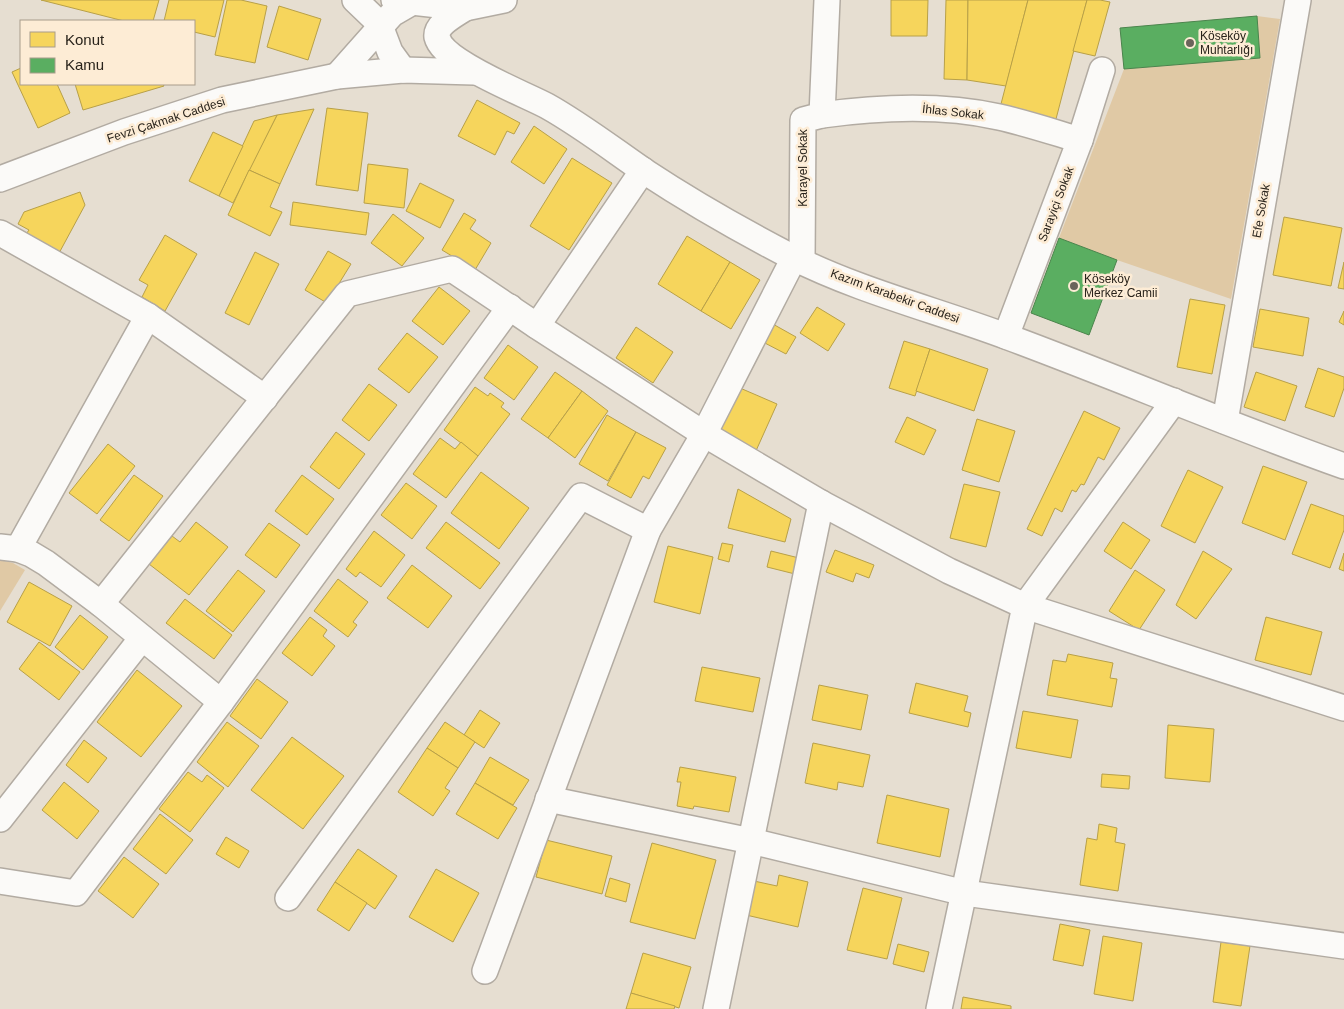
<svg xmlns="http://www.w3.org/2000/svg" width="1344" height="1009" font-family="Helvetica,sans-serif">
<rect width="100%" height="100%" fill="#e6ded1"/>
<!-- green -->
<g fill="#e0c9a5">
<polygon points="1257,16 1280,19 1231,299 1117,260 1059,238 1124,69 1260,58"/>
<polygon points="0,560 13,563 25,570 0,611"/>
</g>
<!-- homes -->
<g fill="#f6d55c" stroke="#b8a048">
<polygon points="41,0 159,0 153,21 124,21"/>
<polygon points="169,0 224,0 215,37 194,32 194,21 164,21"/>
<polygon points="227,0 241,0 267,6 255,63 215,55"/>
<polygon points="891,0 928,0 927,36 891,36"/>
<polygon points="946,0 968,0 967,80 944,79"/>
<polygon points="968,0 1028,0 1006,86 967,80"/>
<polygon points="1028,0 1087,0 1056,119 1001,104"/>
<polygon points="1087,0 1100,0 1110,2 1095,56 1073,51"/>
<polygon points="279,6 321,19 308,60 267,47"/>
<polygon points="21,68 21,84 57,84 70,113 38,128 12,72"/>
<polygon points="75,84 163,84 164,86 83,110"/>
<polygon points="477,100 520,123 514,134 507,131 495,155 458,136"/>
<polygon points="327,108 368,113 358,191 316,185"/>
<polygon points="314,109 280,184 249,170 277,115"/>
<polygon points="277,115 233,203 219,196 254,121"/>
<polygon points="534,126 567,149 544,184 511,162"/>
<polygon points="213,132 243,146 219,196 189,181"/>
<polygon points="572,158 612,183 569,250 530,226"/>
<polygon points="368,164 408,169 404,208 364,203"/>
<polygon points="249,170 280,184 270,207 282,212 270,236 228,215"/>
<polygon points="420,183 454,200 440,228 406,211"/>
<polygon points="80,192 85,205 58,255 24,237 29,230 18,224 24,212"/>
<polygon points="293,202 369,213 366,235 290,225"/>
<polygon points="464,213 476,220 470,229 491,243 475,270 442,250"/>
<polygon points="393,214 424,238 402,266 371,243"/>
<polygon points="1284,217 1342,228 1331,286 1273,275"/>
<polygon points="165,235 197,254 165,311 142,297 148,285 139,280"/>
<polygon points="687,236 730,262 701,311 658,284"/>
<polygon points="328,251 351,264 327,303 305,290"/>
<polygon points="255,252 279,264 249,325 225,313"/>
<polygon points="730,262 760,280 731,329 701,311"/>
<polygon points="1344,262 1344,289 1338,288"/>
<polygon points="439,287 470,311 443,345 412,321"/>
<polygon points="1190,299 1225,305 1212,374 1177,367"/>
<polygon points="817,307 845,324 828,351 800,333"/>
<polygon points="1260,309 1309,318 1303,356 1253,347"/>
<polygon points="1344,311 1344,325 1339,322"/>
<polygon points="771,323 796,337 786,354 761,341"/>
<polygon points="636,327 673,352 653,383 616,358"/>
<polygon points="407,333 438,357 409,393 378,369"/>
<polygon points="904,341 930,349 915,396 889,388"/>
<polygon points="508,345 538,367 514,400 484,378"/>
<polygon points="930,349 988,369 974,411 916,391"/>
<polygon points="1318,368 1344,377 1344,388 1334,417 1305,407"/>
<polygon points="555,372 582,391 548,438 521,419"/>
<polygon points="1256,372 1297,386 1285,421 1244,407"/>
<polygon points="369,384 397,405 369,441 342,420"/>
<polygon points="475,387 488,396 490,393 504,403 501,407 510,414 478,456 444,430"/>
<polygon points="740,388 777,404 755,453 718,436"/>
<polygon points="582,391 608,411 575,458 548,438"/>
<polygon points="1084,411 1120,428 1104,460 1098,457 1084,485 1081,484 1076,492 1072,490 1062,512 1055,508 1042,536 1027,529"/>
<polygon points="607,415 636,432 608,481 579,464"/>
<polygon points="907,417 936,430 924,455 895,442"/>
<polygon points="977,419 1015,431 999,482 962,470"/>
<polygon points="336,432 365,454 339,489 310,467"/>
<polygon points="636,432 666,448 649,479 643,476 631,498 607,485"/>
<polygon points="440,438 455,449 461,442 478,456 446,498 413,474"/>
<polygon points="108,444 135,466 97,514 69,493"/>
<polygon points="1263,466 1307,482 1285,540 1242,523"/>
<polygon points="1188,470 1223,487 1195,543 1161,526"/>
<polygon points="481,472 529,508 499,549 451,513"/>
<polygon points="134,475 163,496 129,541 100,520"/>
<polygon points="302,475 334,499 307,535 275,511"/>
<polygon points="406,483 437,506 412,539 381,515"/>
<polygon points="964,484 1000,492 986,547 950,538"/>
<polygon points="738,489 791,519 785,542 728,528"/>
<polygon points="1311,504 1344,516 1344,530 1330,568 1292,554"/>
<polygon points="196,522 228,547 189,595 149,564 172,536 180,542"/>
<polygon points="446,522 500,563 480,589 426,548"/>
<polygon points="1123,522 1150,540 1131,569 1104,551"/>
<polygon points="269,523 300,545 276,578 245,555"/>
<polygon points="374,531 405,555 381,587 360,572 356,577 346,569"/>
<polygon points="722,543 733,545 729,562 718,559"/>
<polygon points="668,546 713,557 700,614 654,602"/>
<polygon points="835,550 874,565 869,578 856,573 853,582 826,572"/>
<polygon points="771,551 799,558 795,574 767,567"/>
<polygon points="1203,551 1232,569 1196,619 1176,605"/>
<polygon points="1344,553 1344,571 1339,569"/>
<polygon points="412,565 452,596 428,628 387,598"/>
<polygon points="238,570 265,591 233,632 206,611"/>
<polygon points="1135,570 1165,590 1139,630 1109,611"/>
<polygon points="338,579 368,602 353,622 357,625 348,637 314,611"/>
<polygon points="29,582 72,606 50,646 7,622"/>
<polygon points="185,599 232,635 214,659 166,623"/>
<polygon points="80,615 108,637 83,670 55,647"/>
<polygon points="310,617 327,630 323,636 335,646 312,676 282,653"/>
<polygon points="1266,617 1322,632 1311,675 1255,660"/>
<polygon points="39,642 80,672 59,700 19,669"/>
<polygon points="1068,654 1113,663 1110,678 1117,679 1112,707 1047,695 1053,660 1066,662"/>
<polygon points="702,667 760,678 753,712 695,701"/>
<polygon points="137,670 182,706 141,757 97,722"/>
<polygon points="257,679 288,702 261,739 230,716"/>
<polygon points="916,683 968,696 964,711 971,713 968,727 909,713"/>
<polygon points="819,685 868,695 861,730 812,720"/>
<polygon points="480,710 500,723 484,748 464,735"/>
<polygon points="1023,711 1078,720 1071,758 1016,748"/>
<polygon points="227,722 259,746 228,787 197,762"/>
<polygon points="445,722 475,742 458,768 427,748"/>
<polygon points="1168,725 1214,729 1210,782 1165,778"/>
<polygon points="292,737 344,776 303,829 251,790"/>
<polygon points="84,740 107,758 88,783 66,765"/>
<polygon points="813,743 870,755 863,787 838,782 837,790 805,783"/>
<polygon points="427,748 458,768 445,788 450,791 433,816 398,792"/>
<polygon points="490,757 529,780 513,805 475,783"/>
<polygon points="680,767 736,777 729,812 694,806 693,809 677,806 681,782 677,782"/>
<polygon points="188,772 202,782 207,775 224,788 190,832 159,809"/>
<polygon points="1102,774 1130,776 1129,789 1101,787"/>
<polygon points="64,782 99,811 77,839 42,810"/>
<polygon points="475,783 517,808 498,839 456,814"/>
<polygon points="887,795 949,809 940,857 877,843"/>
<polygon points="160,814 193,840 166,874 133,849"/>
<polygon points="1099,824 1117,828 1115,842 1125,844 1118,891 1080,885 1087,838 1097,840"/>
<polygon points="226,837 249,851 239,868 216,854"/>
<polygon points="546,840 612,856 602,894 536,877"/>
<polygon points="652,843 716,860 695,939 630,922"/>
<polygon points="358,849 397,876 375,909 335,882"/>
<polygon points="124,857 159,884 133,918 98,891"/>
<polygon points="436,869 479,893 453,942 409,917"/>
<polygon points="779,875 808,882 798,927 746,915 754,881 777,886"/>
<polygon points="610,878 630,884 626,902 605,896"/>
<polygon points="335,882 367,903 349,931 317,910"/>
<polygon points="863,888 902,898 887,959 847,950"/>
<polygon points="1060,924 1090,930 1083,966 1053,960"/>
<polygon points="1103,936 1142,943 1133,1001 1094,994"/>
<polygon points="1221,942 1250,946 1241,1006 1213,1002"/>
<polygon points="898,944 929,952 924,972 893,964"/>
<polygon points="643,953 691,967 679,1008 631,993"/>
<polygon points="631,993 675,1006 674,1009 626,1009"/>
<polygon points="963,997 1011,1006 1011,1009 961,1009"/>
</g>
<!-- public -->
<g fill="#5aae61" stroke="#4b844c">
<polygon points="1257,16 1260,58 1124,69 1120,28"/>
<polygon points="1059,238 1117,260 1089,335 1031,313"/>
</g>
<g fill="none" stroke-linecap="round" stroke-linejoin="round">
<!-- minor casing -->
<g stroke="#b2aba2" stroke-width="28">
<g id="minor">
<polyline points="355,0 379,23 390,52 403,70"/>
<polyline points="394,0 465,8 504,0"/>
<path d="M465,8C457,14 435,24 437,37C443,63 523,93 547,106C581,125 612,149 644,171C691,202 740,230 790,256C859,291 936,310 1008,337C1121,379 1231,426 1344,466"/>
<polyline points="337,76 392,14 411,3"/>
<path d="M822,115C880,107 941,104 999,117C1026,123 1053,132 1080,140"/>
<polyline points="0,179 124,132 222,100 337,76 403,70 474,72"/>
<polyline points="0,233 148,316 265,398"/>
<polyline points="802,261 803,120 822,115 827,0"/>
<polyline points="537,326 643,170"/>
<polyline points="1006,336 1080,140 1102,70"/>
<polyline points="1225,421 1298,0"/>
<polyline points="0,547 18,549 31,554 46,563 101,604 221,702"/>
<polyline points="18,549 148,316"/>
<polyline points="101,604 347,294 452,269 537,326 704,434 821,503 949,571 1025,606 1344,708"/>
<polyline points="548,799 751,841 965,893 1344,946"/>
<polyline points="0,819 142,638"/>
<polyline points="0,881 76,893 221,702 510,307"/>
<polyline points="288,898 581,496 648,530"/>
<polyline points="485,971 648,530 704,434 794,258"/>
<polyline points="716,1009 821,503"/>
<polyline points="939,1009 1025,606 1174,401"/>
</g>
</g>
<!-- minor -->
<use href="#minor" stroke="#fbfaf8" stroke-width="25"/>
</g>
<!-- markers -->
<g fill="#6b645b" stroke="#fdecd5" stroke-width="2">
<circle cx="1190" cy="43" r="5"/>
<circle cx="1074" cy="286" r="5"/>
</g>
<g text-anchor="middle" dominant-baseline="central" stroke-width="5" stroke-linejoin="round" paint-order="stroke">
<!-- poi labels -->
<g font-size="12" fill="#29231b" stroke="#fdecd5" text-anchor="start">
<text x="1200" y="36">Köseköy<tspan x="1200" dy="14">Muhtarlığı</tspan></text>
<text x="1084" y="279">Köseköy<tspan x="1084" dy="14">Merkez Camii</tspan></text>
</g>
<!-- street labels -->
<g font-size="12" fill="#29231b" stroke="#fdecd5">
<text transform="translate(953 112) rotate(6)">İhlas Sokak</text>
<text transform="translate(166 120) rotate(-18)">Fevzi Çakmak Caddesi</text>
<text transform="translate(803 168) rotate(-90)">Karayel Sokak</text>
<text transform="translate(1056 204) rotate(-69)">Sarayiçi Sokak</text>
<text transform="translate(1261 211) rotate(-80)">Efe Sokak</text>
<text transform="translate(895 296) rotate(20)">Kazım Karabekir Caddesi</text>
</g>
</g>
<!-- legend -->
<rect x="20" y="20" width="175" height="65" fill="#fdecd5" stroke="#a89c8b"/>
<rect x="30" y="32" width="25" height="15" fill="#f6d55c" stroke="#a89c8b"/>
<text x="65" y="45" font-size="15" fill="#29231b">Konut</text>
<rect x="30" y="58" width="25" height="15" fill="#5aae61" stroke="#a89c8b"/>
<text x="65" y="70" font-size="15" fill="#29231b">Kamu</text>
</svg>
